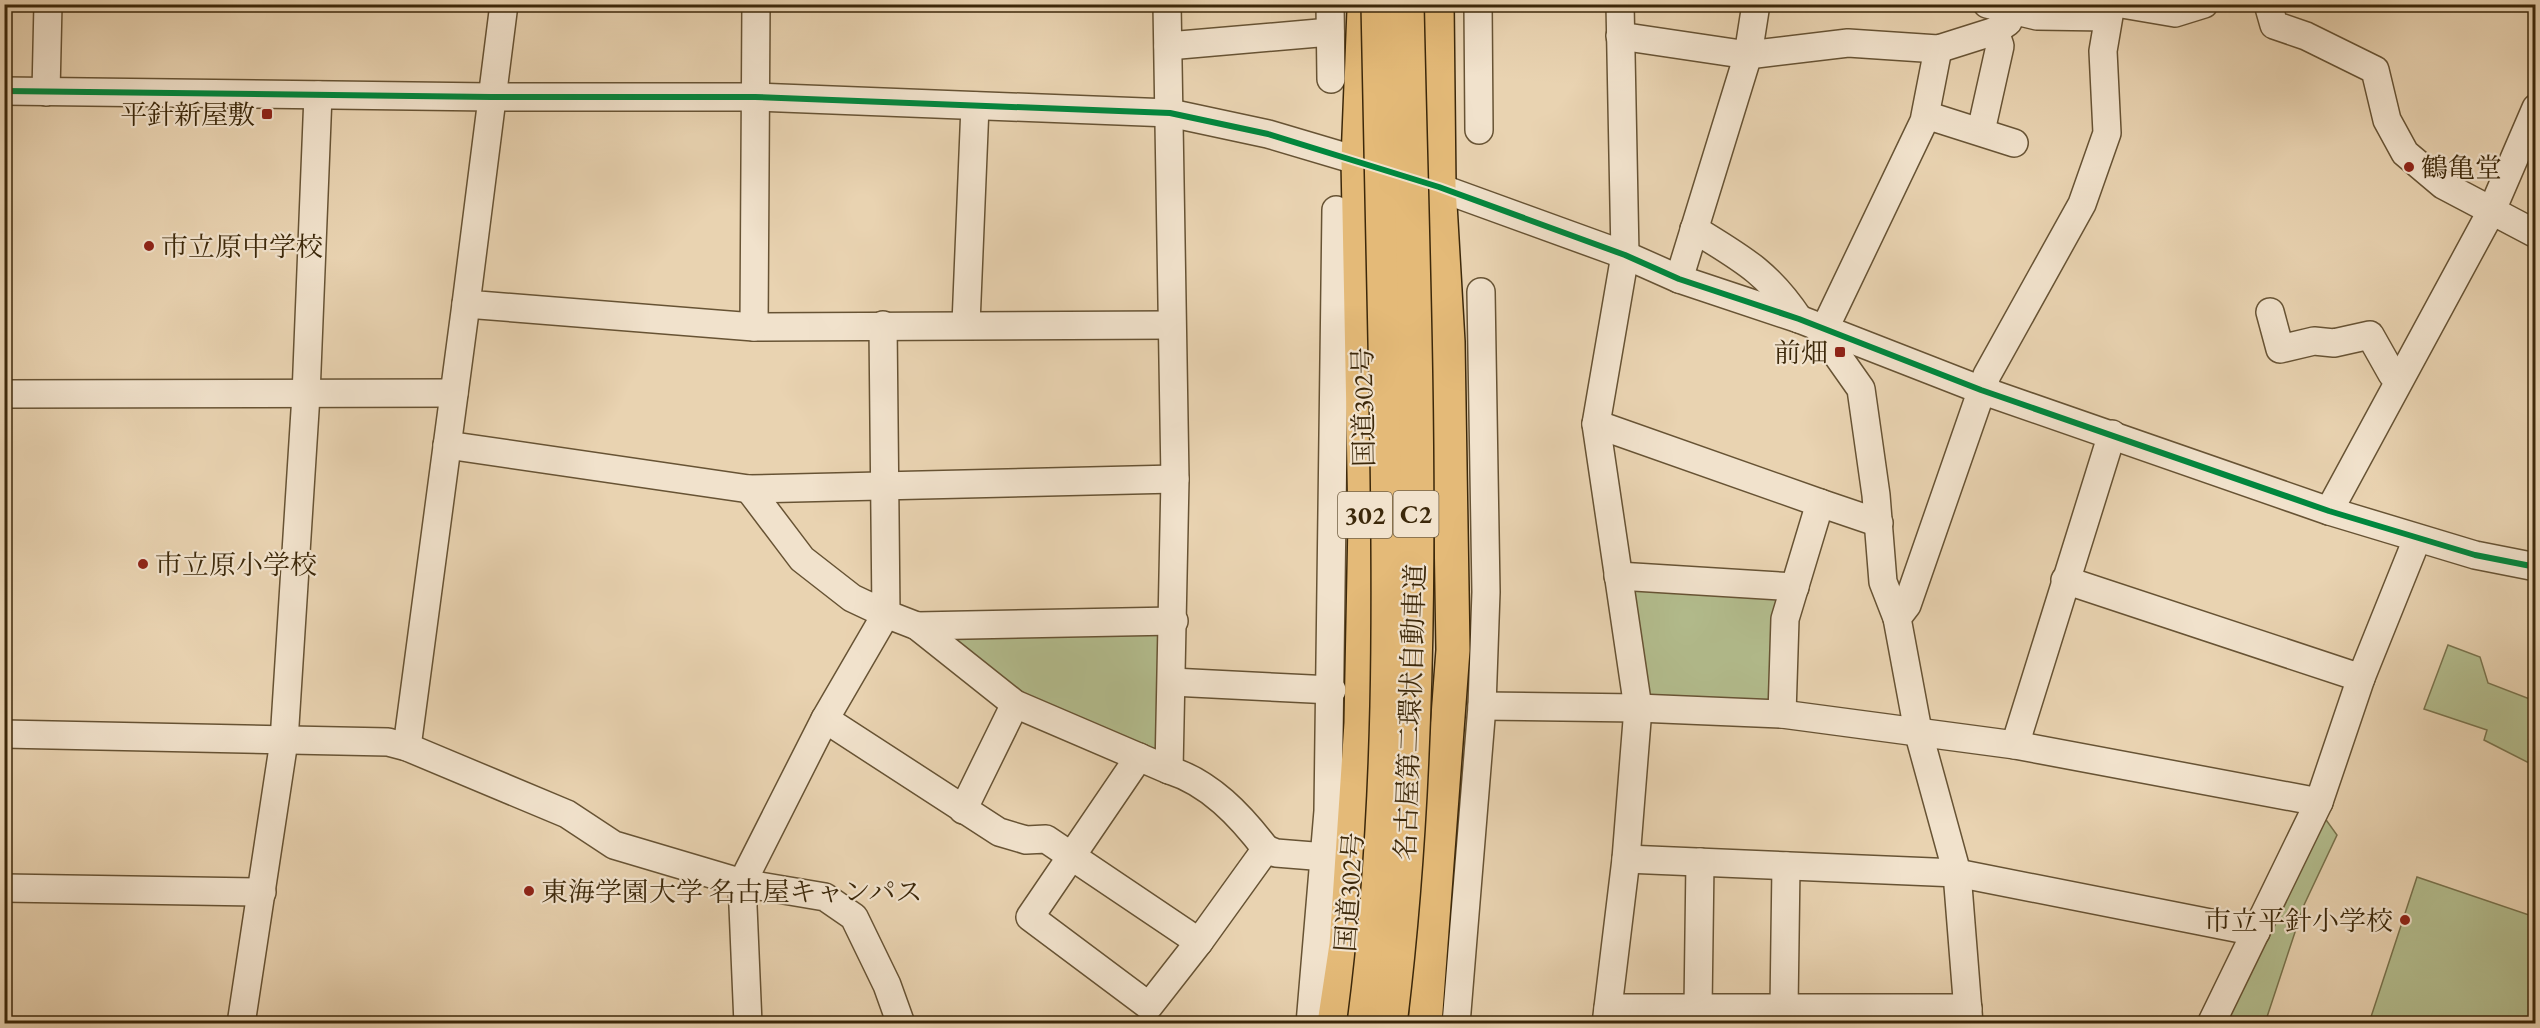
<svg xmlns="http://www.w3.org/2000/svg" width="2540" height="1028" font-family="'EB Garamond','Noto Serif JP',serif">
<rect width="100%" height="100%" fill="#e9d3b1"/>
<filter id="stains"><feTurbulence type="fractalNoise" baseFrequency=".00333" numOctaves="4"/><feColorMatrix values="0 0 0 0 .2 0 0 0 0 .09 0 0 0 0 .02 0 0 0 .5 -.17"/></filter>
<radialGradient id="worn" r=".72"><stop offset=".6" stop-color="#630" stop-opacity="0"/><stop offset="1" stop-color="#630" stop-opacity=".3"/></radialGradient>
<!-- green -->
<g fill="#b3bd8e" stroke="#78724c" stroke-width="1.5">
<polygon points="1631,586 1782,594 1774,705 1646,699"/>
<polygon points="1163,631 1160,757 1021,696 949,635"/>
<polygon points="2448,645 2480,657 2488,683 2535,701 2535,766 2484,740 2487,730 2424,709"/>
<polygon points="2324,817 2337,835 2304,905 2265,1023 2224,1024"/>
<polygon points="2417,877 2535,917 2535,1023 2369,1023"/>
</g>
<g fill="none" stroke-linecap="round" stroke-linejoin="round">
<!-- minor casing -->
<g stroke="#675334" stroke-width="30">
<g id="minor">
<polyline points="504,4 466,304 754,327 1171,325"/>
<polyline points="1330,4 1331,79"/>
<polyline points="1478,4 1479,130"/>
<polyline points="1987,4 2037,16 2108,17"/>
<polyline points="2122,4 2175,13 2204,4"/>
<polyline points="2268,4 2274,25 2306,36 2375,70 2387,120 2405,153 2443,185 2536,234"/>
<polyline points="1620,36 1748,55 1848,43 1938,49 1995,31 2008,22 2012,12"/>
<polyline points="1168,46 1330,32"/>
<polyline points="4,91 491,97 755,97 1170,113 1268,134 1376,166"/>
<polyline points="46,92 48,4"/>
<polyline points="1926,115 2014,143"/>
<polyline points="1981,131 2000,46 1995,31"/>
<polyline points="1421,181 1625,255 1679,279 1799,319 1981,390 2329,511 2475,555 2536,567"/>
<path d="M1694,229C1741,258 1768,272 1799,319"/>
<polyline points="1679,279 1748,55 1756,4"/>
<polyline points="2270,312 2280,349 2314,341 2334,343 2370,335 2392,374 2399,379"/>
<polyline points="966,324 975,106"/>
<polyline points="754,327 756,4"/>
<polyline points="1818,328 1861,389 1876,495 1883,582 1897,618"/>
<polyline points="1824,330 1924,121 1938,49"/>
<polyline points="4,394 454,393"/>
<polyline points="1596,424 1820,503 1785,619 1782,714"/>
<polyline points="447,445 749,489 1175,479"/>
<polyline points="749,489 802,559 852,598 886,614 883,325"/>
<polyline points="1820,503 1879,523"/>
<polyline points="2329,511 2492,210 2536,108"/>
<polyline points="1618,576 1795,587"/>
<polyline points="2065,580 2361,678"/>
<polyline points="917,626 1174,621"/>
<polyline points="1172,682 1332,690"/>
<polyline points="1482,706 1638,708 1782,714 2015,745 2319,802"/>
<polyline points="825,719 999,832 1026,840 1046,839 1199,942 1266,849 1276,853 1326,857"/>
<polyline points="4,734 388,742 407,747 567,814 614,845 742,883 748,1024"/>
<polyline points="2015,745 2112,434"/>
<polyline points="407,747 466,304"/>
<polyline points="1139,757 1030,917 1149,1006 1199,942"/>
<path d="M1169,770C1210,783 1240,815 1266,849"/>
<polyline points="963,810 1015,704"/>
<polyline points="1626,859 1957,873 2256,932"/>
<polyline points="4,888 262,892"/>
<polyline points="1608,1008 1968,1008"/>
<polyline points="1698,1008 1700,862"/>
<polyline points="1784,1008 1786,866"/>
<polyline points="241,1024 284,741 306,395 318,95"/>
<polyline points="901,1024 887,985 854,917 825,897 742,883 825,719 886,614 917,626 1015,704 1169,770 1175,479 1167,4"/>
<polyline points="1310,1024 1328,811 1336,210"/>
<polyline points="1456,1024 1482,706 1486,592 1481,292"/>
<polyline points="1606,1024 1626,859 1638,708 1596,424 1625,255 1620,4"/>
<polyline points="1969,1024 1957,873 1918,731 1897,618 1907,605 1987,375 2082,204 2107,133 2103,51 2111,4"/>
<polyline points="2211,1024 2319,802 2361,678 2417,539"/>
</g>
</g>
<!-- highway casing -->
<g stroke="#3c280a" stroke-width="36">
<g id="highway">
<polyline points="1334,1024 1346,945 1361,723 1365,522 1358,160 1364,10"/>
<polyline points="1425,1024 1453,650 1448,342 1439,187 1437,4"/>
</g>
</g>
<!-- minor -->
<use href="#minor" stroke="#f1e2cc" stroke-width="27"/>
<!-- highway -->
<use href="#highway" stroke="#e4ba78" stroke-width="33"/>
<!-- highway-bridge casing -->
<g stroke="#3c280a" stroke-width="36" stroke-linecap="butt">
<g id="highway-bridge">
<path d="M1364,1024C1392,813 1390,600 1386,389C1383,261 1380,133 1378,4"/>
<path d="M1390,1024C1432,686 1414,344 1407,4"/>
</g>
</g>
<!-- highway-bridge -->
<use href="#highway-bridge" stroke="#e4ba78" stroke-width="33"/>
<!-- cycleway casing -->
<g stroke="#f1e2cc" stroke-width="10">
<polyline id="cycleway" points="4,91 491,97 755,97 1170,113 1268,134 1439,187 1625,255 1679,279 1799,319 1981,390 2329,511 2475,555 2536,567"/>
</g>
<!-- cycleway -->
<use href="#cycleway" stroke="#00873e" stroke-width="6"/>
</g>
<!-- markers -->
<g fill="#8f2418" stroke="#f1e2cc" stroke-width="2">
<rect x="261" y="108" width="12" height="12" rx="3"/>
<circle cx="2409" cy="167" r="6"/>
<circle cx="149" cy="246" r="6"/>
<rect x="1834" y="346" width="12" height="12" rx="3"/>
<circle cx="143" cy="564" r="6"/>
<circle cx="529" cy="891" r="6"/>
<circle cx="2405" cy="920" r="6"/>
</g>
<g text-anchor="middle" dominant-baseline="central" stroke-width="4.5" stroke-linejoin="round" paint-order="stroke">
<!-- shield labels -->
<g fill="#f1e2cc" stroke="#726044" stroke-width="1.5">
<rect x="1393.5" y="491" width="45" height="46" rx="4.5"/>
<rect x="1338" y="492" width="54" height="46" rx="4.5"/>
</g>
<g font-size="26" font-weight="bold" fill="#3c280a">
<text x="1416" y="514">C2</text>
<text x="1365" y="515">302</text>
</g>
<!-- poi labels -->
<g font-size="27" fill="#3c280a" stroke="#f1e2cc" text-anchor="start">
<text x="255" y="114" text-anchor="end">平針新屋敷</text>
<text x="2421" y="167">鶴亀堂</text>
<text x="161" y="246">市立原中学校</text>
<text x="1828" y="352" text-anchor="end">前畑</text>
<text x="155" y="564">市立原小学校</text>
<text x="541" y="891">東海学園大学 名古屋キャンパス</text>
<text x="2393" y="920" text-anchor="end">市立平針小学校</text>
</g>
<!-- street labels -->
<g font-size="27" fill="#3c280a" stroke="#f1e2cc">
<text transform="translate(1363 407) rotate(-91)">国道302号</text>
<text transform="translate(1410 712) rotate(-88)">名古屋第二環状自動車道</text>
<text transform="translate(1349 892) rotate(-86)">国道302号</text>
</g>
</g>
<!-- margin -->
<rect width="2540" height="1028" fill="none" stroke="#e9d3b1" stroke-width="24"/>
<rect x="6" y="6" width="2528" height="1016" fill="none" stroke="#3c280a" stroke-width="3"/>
<rect x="12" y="12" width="2516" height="1004" fill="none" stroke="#3c280a" stroke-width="1.5"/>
<rect width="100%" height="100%" filter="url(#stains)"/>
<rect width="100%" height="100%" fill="url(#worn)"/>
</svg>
